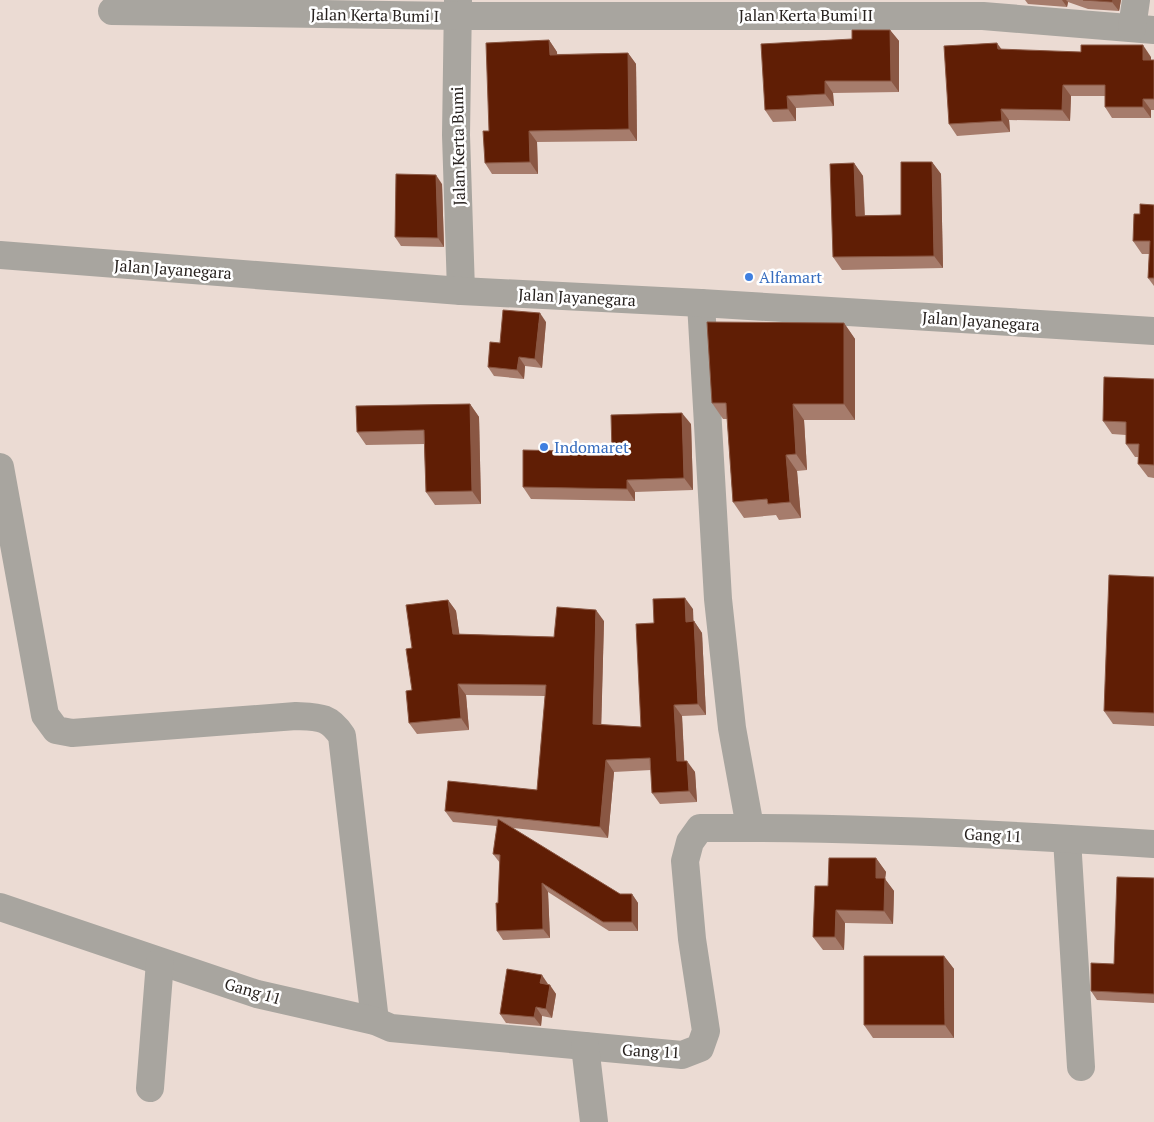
<svg xmlns="http://www.w3.org/2000/svg" width="1154" height="1122" font-family="'PT Serif',serif">
<rect width="100%" height="100%" fill="#ebdbd3"/>
<g fill="none" stroke-linecap="round" stroke-linejoin="round">
<!-- minor -->
<g stroke="#a8a59f" stroke-width="28">
<polyline points="458,0 456,135 461,291"/>
<polyline points="112,11 458,16 983,16 1154,30"/>
<polyline points="1132,28 1136,0"/>
<polyline points="701,303 718,599 732,728 750,827"/>
<path d="M0,467L45,715L56,730L72,733L296,716C319,717 329,716 342,736L375,1021"/>
<polyline points="1067,839 1081,1067"/>
<path d="M0,907L257,994L375,1021L391,1028L682,1055L700,1048L706,1031L692,939L685,861L690,842L700,828C852,827 1003,834 1154,844"/>
<polyline points="585,1046 594,1122"/>
<polyline points="150,1088 160,962"/>
</g>
<!-- tertiary -->
<polyline stroke="#a8a59f" stroke-width="28" points="0,255 461,291 701,303 1154,331"/>
</g>
<!-- wall -->
<g fill="#a67c6c">
<polygon points="1025,0 1121,0 1119,11 1088,9 1068,2 1067,7 1028,4"/>
<polygon points="890,30 899,41 899,92 833,93 834,106 796,108 796,121 773,122 765,110 852,39"/>
<polygon points="549,40 557,52 557,54 628,53 636,64 637,141 537,142 538,174 492,174 485,163 489,131"/>
<polygon points="1002,50 1151,57 1151,60 1154,60 1154,110 1151,110 1151,118 1112,118 1105,107 1105,96 1071,96 1070,121 1009,120 1010,132 957,136 949,124"/>
<polygon points="932,162 941,174 943,268 842,270 833,257 854,163 863,176 865,215 901,215"/>
<polygon points="442,184 444,247 401,246 395,237"/>
<polygon points="1154,205 1154,286 1148,278 1149,254 1142,254 1133,241 1140,214"/>
<polygon points="546,322 542,368 525,366 524,379 494,376 488,367 500,343"/>
<polygon points="844,323 855,339 855,420 804,420 807,470 797,471 801,518 779,520 776,515 744,518 733,502 727,419 723,419 712,403"/>
<polygon points="1154,379 1154,478 1148,477 1138,464 1138,457 1135,457 1126,444 1126,435 1112,434 1103,421"/>
<polygon points="470,404 479,417 481,504 435,505 426,492 424,444 366,445 357,432"/>
<polygon points="691,424 693,490 635,492 635,501 531,499 523,487 612,452"/>
<polygon points="1154,577 1154,726 1113,724 1104,711"/>
<polygon points="448,600 456,611 459,634 554,637 604,621 601,725 641,727 654,623 693,609 693,621 694,621 702,633 706,715 682,716 684,761 695,772 697,802 660,804 652,793 651,770 614,772 608,838 513,828 620,894 632,894 638,903 638,931 609,931 548,892 550,938 503,940 497,931 500,863 493,854 497,826 453,822 445,811 537,790 545,696 466,695 469,730 417,734 409,723 412,690"/>
<polygon points="876,858 886,872 885,879 894,891 893,924 845,923 844,950 823,950 813,937 828,886"/>
<polygon points="1154,878 1154,1003 1097,1000 1091,991 1114,964"/>
<polygon points="944,956 954,969 954,1038 873,1038 864,1025"/>
<polygon points="548,984 556,994 552,1018 542,1016 541,1026 506,1023 500,1014"/>
</g>
<!-- shaded-wall -->
<g fill="#8a5743">
<polygon points="1062,0 1066,0 1068,2 1067,7"/>
<polygon points="1113,0 1121,0 1119,11 1112,2"/>
<polygon points="890,30 899,41 899,92 891,81"/>
<polygon points="549,40 557,52 558,66 550,55"/>
<polygon points="997,43 1005,54 998,49"/>
<polygon points="1143,45 1151,57 1151,71 1143,60"/>
<polygon points="628,53 636,64 637,141 629,129"/>
<polygon points="825,81 833,93 834,106 825,94"/>
<polygon points="1063,85 1071,96 1070,121 1062,110"/>
<polygon points="787,96 796,108 796,121 788,109"/>
<polygon points="1143,99 1151,110 1151,118 1143,107"/>
<polygon points="1001,109 1009,120 1010,132 1002,121"/>
<polygon points="529,131 537,142 538,174 530,162"/>
<polygon points="932,162 941,174 943,268 934,256"/>
<polygon points="854,163 863,176 865,228 856,216"/>
<polygon points="436,175 442,184 444,247 438,238"/>
<polygon points="540,313 546,322 542,368 535,359"/>
<polygon points="844,323 855,339 855,420 844,404"/>
<polygon points="519,357 525,366 524,379 517,370"/>
<polygon points="470,404 479,417 481,504 472,491"/>
<polygon points="793,404 804,420 807,470 796,454"/>
<polygon points="682,413 691,424 693,490 684,478"/>
<polygon points="786,455 797,471 801,518 790,502"/>
<polygon points="627,480 635,492 635,501 627,489"/>
<polygon points="685,598 693,609 694,633 686,622"/>
<polygon points="448,600 456,611 461,645 453,634"/>
<polygon points="596,610 604,621 601,735 593,724"/>
<polygon points="694,621 702,633 706,715 698,704"/>
<polygon points="458,684 466,695 469,730 461,718"/>
<polygon points="674,705 682,716 685,773 677,761"/>
<polygon points="606,760 614,772 608,838 600,827"/>
<polygon points="687,761 695,772 697,802 689,791"/>
<polygon points="876,858 886,872 885,879 894,891 893,924 884,911 876,878"/>
<polygon points="542,883 548,892 550,938 543,929"/>
<polygon points="632,894 638,903 638,931 632,922"/>
<polygon points="836,910 845,923 844,950 835,937"/>
<polygon points="944,956 954,969 954,1038 945,1025"/>
<polygon points="542,975 548,984 546,992 540,983"/>
<polygon points="550,985 556,994 552,1018 546,1009"/>
<polygon points="536,1007 542,1016 541,1026 534,1017"/>
</g>
<!-- building -->
<g fill="#601e05" stroke="#8a5743">
<polygon points="1083,0 1113,0 1112,2"/>
<polygon points="852,30 890,30 891,81 825,81 825,94 787,96 788,109 765,110 761,44 852,39"/>
<polygon points="549,40 550,55 628,53 629,129 529,131 530,162 485,163 483,131 489,131 486,43"/>
<polygon points="997,43 998,49 1081,52 1081,45 1143,45 1143,60 1154,60 1154,99 1143,99 1143,107 1105,107 1105,85 1063,85 1062,110 1001,109 1002,121 949,124 944,46"/>
<polygon points="901,162 932,162 934,256 833,257 830,164 854,163 856,216 901,215"/>
<polygon points="396,174 436,175 438,238 395,237"/>
<polygon points="1140,204 1154,205 1154,278 1148,278 1150,241 1133,241 1134,214 1140,214"/>
<polygon points="503,310 540,313 535,359 519,357 517,370 488,367 490,342 500,343"/>
<polygon points="707,322 844,323 844,404 793,404 796,454 786,455 790,502 768,504 767,499 733,502 726,403 712,403"/>
<polygon points="1104,377 1154,379 1154,465 1138,464 1139,444 1126,444 1126,422 1103,421"/>
<polygon points="470,404 472,491 426,492 424,430 357,432 356,406"/>
<polygon points="682,413 684,478 627,480 627,489 523,487 523,450 612,452 611,415"/>
<polygon points="1109,575 1154,577 1154,713 1104,711"/>
<polygon points="685,598 686,622 694,621 698,704 674,705 677,761 687,761 689,791 652,793 650,758 606,760 600,827 445,811 448,781 537,790 546,685 458,684 461,718 409,723 406,691 412,690 406,649 412,648 406,605 448,600 453,634 554,637 557,607 596,610 593,724 641,727 636,624 654,623 653,599"/>
<polygon points="498,819 620,894 632,894 632,922 603,922 542,883 543,929 497,931 496,903 498,903 500,855 493,854"/>
<polygon points="829,858 876,858 876,878 885,878 884,911 836,910 835,937 813,937 815,886 828,886"/>
<polygon points="1117,877 1154,878 1154,994 1091,991 1091,963 1114,964"/>
<polygon points="864,956 944,956 945,1025 864,1025"/>
<polygon points="507,969 542,975 540,983 550,985 546,1009 536,1007 534,1017 500,1014"/>
</g>
<!-- markers -->
<g fill="#3f7fe0" stroke="#fff" stroke-width="2">
<circle cx="749" cy="277" r="5"/>
<circle cx="544" cy="447" r="5"/>
</g>
<g text-anchor="middle" dominant-baseline="central" stroke-width="5" stroke-linejoin="round" paint-order="stroke">
<!-- street labels -->
<g font-size="16" fill="#28221f" stroke="#fff">
<text transform="translate(375 15) rotate(1)">Jalan Kerta Bumi I</text>
<text x="806" y="15">Jalan Kerta Bumi II</text>
<text transform="translate(458 146) rotate(-91)">Jalan Kerta Bumi</text>
<text transform="translate(173 269) rotate(4)">Jalan Jayanegara</text>
<text transform="translate(577 297) rotate(3)">Jalan Jayanegara</text>
<text transform="translate(981 321) rotate(4)">Jalan Jayanegara</text>
<text transform="translate(993 835) rotate(3)">Gang 11</text>
<text transform="translate(253 991) rotate(16)">Gang 11</text>
<text transform="translate(651 1051) rotate(3)">Gang 11</text>
</g>
<!-- shop labels -->
<g font-size="16" fill="#366cbe" stroke="#fff" text-anchor="start">
<text x="759" y="277">Alfamart</text>
<text x="554" y="447">Indomaret</text>
</g>
</g>
</svg>
